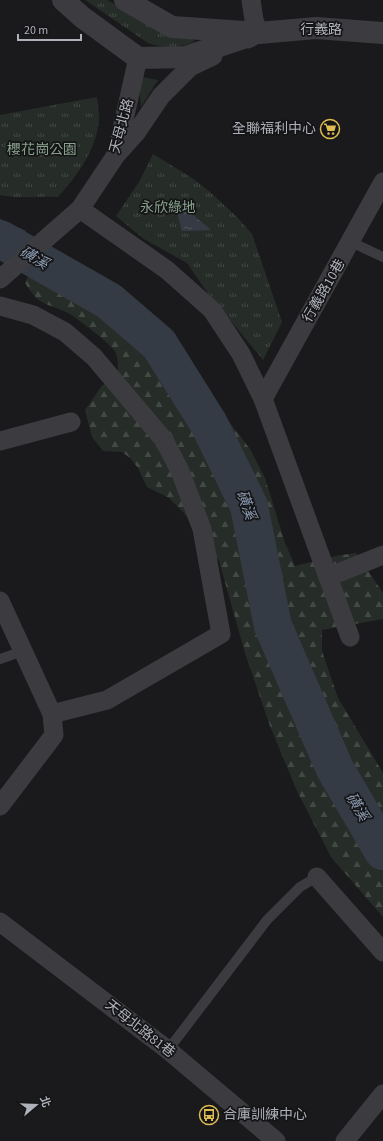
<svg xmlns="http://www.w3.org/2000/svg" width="383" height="1141" font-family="'Source Sans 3','Noto Sans TC',sans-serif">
<defs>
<pattern id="forest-firs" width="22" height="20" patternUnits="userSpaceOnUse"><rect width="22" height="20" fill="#262d28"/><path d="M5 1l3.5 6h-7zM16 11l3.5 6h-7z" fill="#434945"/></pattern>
<pattern id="park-tufts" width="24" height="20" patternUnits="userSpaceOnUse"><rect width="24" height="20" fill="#262d28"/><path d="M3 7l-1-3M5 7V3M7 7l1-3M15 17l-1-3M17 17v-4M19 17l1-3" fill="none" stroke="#434945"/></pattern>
<pattern id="water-ripples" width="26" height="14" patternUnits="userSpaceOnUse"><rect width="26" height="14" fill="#353b44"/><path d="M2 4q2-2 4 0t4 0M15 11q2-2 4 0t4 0" fill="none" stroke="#50555d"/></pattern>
</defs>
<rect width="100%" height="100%" fill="#1a1a1c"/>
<!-- green -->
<polygon fill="#262d28" points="138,76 158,80 141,107"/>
<!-- forest -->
<path fill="url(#forest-firs)" d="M56,251L76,264L127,304L171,346L250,449L265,478L285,543L295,566L335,556L356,553L383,593V619L322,630V651L338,698L383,773V917L331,857L297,791L270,726L245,653L219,561L184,513L169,498L147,487L138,468L130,458L122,452L103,451L92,437L85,410L101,387L118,371C118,365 118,354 114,350C109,343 78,319 70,314C48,302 41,309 25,283L30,271Z"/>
<!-- park -->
<g fill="url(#park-tufts)">
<path d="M85,0H107L148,23L192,36L194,42C180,48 161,48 148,43Z"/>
<path d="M97,97C98,104 99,112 99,119C97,149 77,176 58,197C38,196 19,199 0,195V115Z"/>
<polygon points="153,154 192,178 210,192 236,216 252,234 282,322 263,360 207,292 187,263 144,239 116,216 139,182"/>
</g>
<!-- water -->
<g fill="url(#water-ripples)">
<polygon points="173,198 211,230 182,231"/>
<polygon points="0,219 26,231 0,254"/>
</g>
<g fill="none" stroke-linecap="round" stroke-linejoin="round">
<!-- river -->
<polyline stroke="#353b44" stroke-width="38" points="0,239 109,301 159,344 209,424 249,506 273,626 335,769 383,851"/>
<!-- service -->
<g stroke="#3c3c40" stroke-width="10">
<polyline points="351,242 383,257"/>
<polyline points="0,659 23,651"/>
<polyline points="168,1050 267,920 300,887 317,877"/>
</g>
<!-- minor -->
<g stroke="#3c3c40" stroke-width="19">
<polyline points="248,39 259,33 254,20 251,0"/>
<polyline points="117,154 136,133 161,96 190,67 213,56"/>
<polyline points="80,209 167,270 212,310 241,354 263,399 350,637"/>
<polyline points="0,279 80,209 116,155 138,58"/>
<polyline points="0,306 33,315 65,332 94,357 164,440 180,471 202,529 221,634 107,700 52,714"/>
<polyline points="263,399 383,182"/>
<polyline points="0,441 71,422"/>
<polyline points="328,577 383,555"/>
<polyline points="0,601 52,714 54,735 0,806"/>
<polyline points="317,877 383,952"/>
<polyline points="0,922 168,1050 276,1141"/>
<polyline points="345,1141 383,1094"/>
</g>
<!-- tertiary -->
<g stroke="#3c3c40" stroke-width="22">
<polyline points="63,0 82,17 138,58 186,57 246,37"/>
<polyline points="125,0 172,27 259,33 316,28 383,33"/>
</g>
</g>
<!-- icons -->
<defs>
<g id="supermarket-ring" transform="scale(1)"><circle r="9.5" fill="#151517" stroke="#ddbc51" stroke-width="1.5"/><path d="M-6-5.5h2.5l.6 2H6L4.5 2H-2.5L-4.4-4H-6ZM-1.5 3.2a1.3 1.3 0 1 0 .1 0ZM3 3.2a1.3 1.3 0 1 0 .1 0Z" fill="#ddbc51"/></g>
<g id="bus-ring" transform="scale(1)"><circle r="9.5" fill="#151517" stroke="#ddbc51" stroke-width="1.5"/><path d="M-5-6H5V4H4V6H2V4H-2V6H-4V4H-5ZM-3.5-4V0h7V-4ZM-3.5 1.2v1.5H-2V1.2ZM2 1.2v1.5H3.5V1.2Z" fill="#ddbc51"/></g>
</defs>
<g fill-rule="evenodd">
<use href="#supermarket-ring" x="330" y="129"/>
<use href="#bus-ring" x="209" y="1115"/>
</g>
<g text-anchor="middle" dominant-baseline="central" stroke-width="3.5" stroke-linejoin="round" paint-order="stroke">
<!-- street labels -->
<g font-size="14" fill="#aeb1ba" stroke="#151517">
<text x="321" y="30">行義路</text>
<text transform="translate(122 126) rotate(-75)">天母北路</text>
<text transform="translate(324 291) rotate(-60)">行義路10巷</text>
<text transform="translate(140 1029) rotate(38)">天母北路81巷</text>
</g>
<!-- poi labels -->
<g font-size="14" fill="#aeb1ba" stroke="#151517" text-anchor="end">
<text x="316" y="129">全聯福利中心</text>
<text x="223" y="1115" text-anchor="start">合庫訓練中心</text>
</g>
<!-- park labels -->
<g font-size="14" fill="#88a28c" stroke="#151517">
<text x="42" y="150">櫻花崗公園</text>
<text x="168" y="208">永欣綠地</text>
</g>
<!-- water labels -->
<g font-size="15" font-style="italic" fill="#8a9ab0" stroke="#151517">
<text transform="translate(34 258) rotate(30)">磺溪</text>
<text transform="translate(246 505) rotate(71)">磺溪</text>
<text transform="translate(357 807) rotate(59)">磺溪</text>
</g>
</g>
<!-- north arrow -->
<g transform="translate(36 1105) rotate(71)" stroke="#151517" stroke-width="3" paint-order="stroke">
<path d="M0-3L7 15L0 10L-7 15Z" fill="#aeb1ba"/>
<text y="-6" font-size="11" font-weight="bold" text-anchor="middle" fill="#aeb1ba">北</text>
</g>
<!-- scale -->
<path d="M18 34v6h63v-6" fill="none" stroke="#aeb1ba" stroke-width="2"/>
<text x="24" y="34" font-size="12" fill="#aeb1ba" stroke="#151517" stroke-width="3" paint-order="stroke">20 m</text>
</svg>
